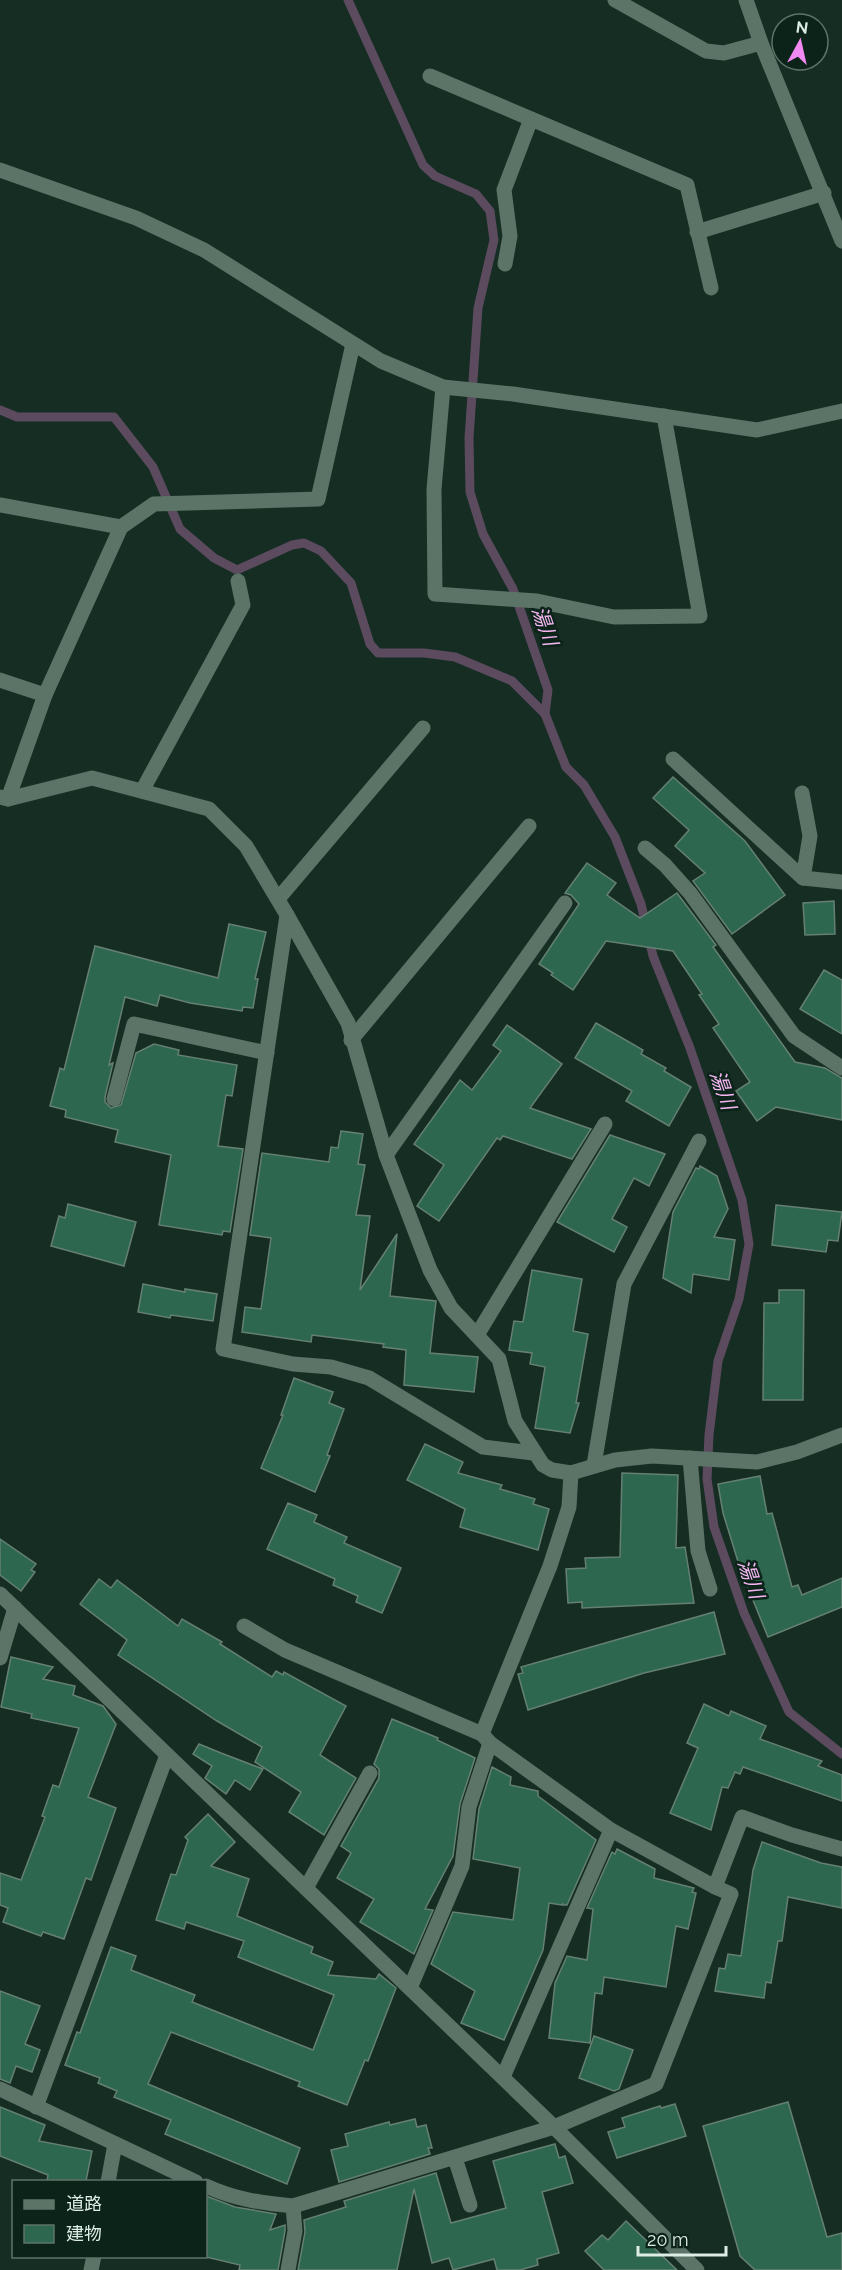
<svg xmlns="http://www.w3.org/2000/svg" width="842" height="2270" font-family="Raleway,'Noto Sans JP',sans-serif">
<rect width="100%" height="100%" fill="#152d22"/>
<g fill="none" stroke-linecap="round" stroke-linejoin="round">
<!-- stream -->
<g stroke="#5c4a5e" stroke-width="9">
<polyline points="348,0 423,165 435,176 476,194 490,211 494,240 478,308 469,438 470,492 483,534 513,589 548,690 545,714 566,767 584,785 615,837 641,904 653,956 690,1048 742,1200 749,1244 739,1299 718,1361 709,1435 707,1479 714,1527 744,1613 789,1712 842,1754"/>
<polyline points="0,410 17,417 114,417 153,467 180,529 214,558 237,570 292,545 304,543 321,551 351,583 370,644 378,653 424,653 455,657 512,681 545,714"/>
</g>
</g>
<!-- building -->
<g fill="#2d674f" stroke="#658073" stroke-width="1.5">
<polygon points="673,777 745,841 785,895 732,934 693,881 705,873 675,846 689,830 653,798"/>
<polygon points="587,863 616,883 607,895 640,918 677,893 716,945 713,947 795,1062 825,1068 842,1078 842,1120 776,1107 757,1121 736,1091 750,1082 713,1028 719,1024 699,995 702,994 673,951 606,941 573,990 551,975 553,973 539,964 579,904 571,895 565,893"/>
<polygon points="834,901 835,934 805,935 803,903"/>
<polygon points="229,924 266,932 255,979 258,979 253,1008 243,1007 242,1011 190,1003 160,995 157,1006 125,997 109,1065 113,1063 105,1097 105,1102 111,1108 121,1105 136,1053 154,1044 179,1050 178,1055 237,1065 232,1096 226,1095 218,1146 243,1149 230,1232 223,1231 222,1235 159,1225 171,1155 115,1142 118,1130 65,1117 66,1110 50,1106 60,1068 64,1070 95,946 218,978"/>
<polygon points="824,970 842,980 842,1034 800,1009"/>
<polygon points="596,1023 643,1050 641,1054 666,1068 664,1071 691,1087 669,1126 626,1101 632,1091 575,1058"/>
<polygon points="507,1025 562,1064 530,1108 591,1129 572,1159 503,1136 500,1140 497,1138 439,1221 417,1206 444,1165 414,1144 460,1080 472,1090 501,1051 493,1045"/>
<polygon points="341,1131 363,1134 358,1164 365,1165 356,1215 370,1216 360,1290 397,1234 390,1296 436,1301 430,1353 478,1357 474,1392 404,1385 406,1350 383,1347 384,1344 312,1335 311,1342 242,1332 245,1307 261,1309 271,1238 250,1235 262,1153 329,1162 331,1147 338,1148"/>
<polygon points="610,1135 665,1154 649,1186 634,1178 612,1219 627,1227 614,1252 557,1222"/>
<polygon points="700,1166 717,1176 728,1209 714,1237 735,1240 729,1280 693,1274 691,1293 663,1278 664,1270 673,1212 696,1168 699,1169"/>
<polygon points="68,1204 136,1222 124,1266 51,1246 59,1216 65,1218"/>
<polygon points="776,1205 842,1212 838,1241 828,1240 826,1252 772,1245"/>
<polygon points="532,1270 582,1279 573,1331 588,1334 576,1403 579,1403 570,1433 535,1428 545,1367 530,1364 532,1353 509,1350 514,1321 523,1322"/>
<polygon points="143,1284 185,1292 185,1289 217,1294 213,1321 171,1315 170,1318 138,1312"/>
<polygon points="779,1290 804,1290 803,1400 763,1400 764,1303 779,1303"/>
<polygon points="294,1378 333,1392 329,1403 344,1409 327,1455 330,1456 315,1492 261,1468 283,1415 281,1415"/>
<polygon points="425,1444 463,1462 458,1473 502,1485 500,1489 535,1499 533,1504 549,1509 538,1550 460,1527 465,1509 407,1480"/>
<polygon points="622,1473 678,1475 676,1548 685,1547 694,1603 582,1608 582,1602 568,1603 566,1569 586,1568 585,1558 620,1557"/>
<polygon points="760,1476 767,1514 772,1513 792,1587 798,1585 802,1595 842,1578 842,1607 768,1637 740,1568 723,1513 718,1484"/>
<polygon points="288,1503 317,1515 314,1522 347,1537 344,1543 401,1568 382,1613 356,1602 358,1596 333,1585 335,1579 267,1549"/>
<polygon points="0,1539 36,1564 31,1570 35,1572 21,1591 0,1575"/>
<polygon points="99,1579 111,1588 117,1580 178,1626 182,1619 222,1642 220,1644 272,1677 276,1671 283,1675 284,1672 346,1706 320,1755 356,1778 324,1835 289,1812 301,1792 255,1762 262,1747 217,1721 118,1655 127,1640 80,1604"/>
<polygon points="714,1612 725,1654 644,1673 528,1710 518,1674 523,1673 521,1667"/>
<polygon points="11,1657 53,1667 43,1679 75,1686 73,1695 103,1706 116,1724 88,1797 116,1808 91,1880 86,1878 64,1939 43,1932 41,1936 3,1922 8,1908 0,1905 0,1873 21,1880 45,1817 42,1816 53,1785 59,1787 79,1728 31,1718 32,1714 1,1707"/>
<polygon points="704,1704 729,1716 731,1711 766,1726 760,1739 822,1761 818,1766 842,1775 842,1801 743,1767 740,1774 735,1772 728,1788 722,1787 711,1830 670,1813 698,1748 687,1743"/>
<polygon points="392,1719 438,1738 437,1740 475,1758 460,1804 453,1856 425,1909 433,1910 414,1954 360,1922 374,1899 337,1878 351,1853 341,1846 379,1778 379,1769 374,1764"/>
<polygon points="199,1744 221,1753 263,1769 250,1790 235,1780 226,1794 205,1778 212,1766 193,1754"/>
<polygon points="492,1767 511,1777 510,1785 538,1791 538,1796 596,1840 567,1905 562,1905 563,1903 562,1905 549,1903 543,1950 504,2040 461,2023 475,1991 431,1964 453,1912 513,1920 520,1868 473,1859 479,1809"/>
<polygon points="208,1814 235,1842 211,1866 249,1879 237,1916 313,1947 311,1953 333,1962 328,1975 376,1979 379,1974 396,1988 368,2061 365,2060 347,2105 298,2086 300,2082 171,2032 148,2084 300,2148 287,2184 165,2134 171,2120 114,2097 117,2091 98,2083 100,2078 65,2065 77,2032 80,2033 111,1947 136,1956 131,1970 195,1995 192,2002 313,2050 334,1995 238,1957 244,1941 186,1922 184,1929 156,1920 171,1874 176,1875 188,1840 185,1837"/>
<polygon points="762,1842 821,1863 842,1867 842,1908 788,1897 782,1941 778,1941 771,1983 766,1982 764,1998 715,1991 719,1968 725,1969 728,1954 741,1956 753,1870"/>
<polygon points="617,1849 655,1869 654,1878 694,1888 692,1892 696,1893 688,1929 676,1926 666,1987 604,1977 602,1994 595,1993 590,2043 549,2038 555,1983 567,1956 587,1960 593,1909 587,1908 612,1852 615,1854"/>
<polygon points="0,1991 40,2006 25,2044 40,2050 32,2072 16,2066 10,2083 0,2079"/>
<polygon points="594,2036 633,2050 619,2089 614,2091 579,2078"/>
<polygon points="788,2102 827,2237 842,2233 842,2270 755,2270 740,2256 703,2126"/>
<polygon points="675,2104 686,2136 617,2158 608,2132 625,2127 622,2118 660,2106 661,2108"/>
<polygon points="0,2107 45,2125 39,2141 92,2151 86,2181 47,2181 48,2175 0,2156"/>
<polygon points="415,2119 417,2127 426,2125 432,2148 428,2148 430,2154 339,2182 331,2150 348,2146 345,2134 389,2122 390,2125"/>
<polygon points="555,2144 559,2158 565,2156 573,2183 542,2192 559,2253 537,2259 538,2265 520,2270 497,2270 494,2259 453,2270 449,2258 432,2263 414,2189 397,2270 298,2270 305,2232 304,2220 346,2207 344,2201 436,2173 451,2223 506,2208 493,2161"/>
<polygon points="206,2196 235,2207 276,2214 270,2230 285,2225 285,2231 278,2270 239,2270 240,2265 206,2257"/>
<polygon points="626,2221 677,2270 604,2270 585,2251 602,2235 608,2240"/>
</g>
<g fill="none" stroke-linecap="round" stroke-linejoin="round">
<!-- minor -->
<g stroke="#5c7368" stroke-width="15">
<polyline points="615,0 706,51 724,53 761,43"/>
<polyline points="746,0 761,43 842,241"/>
<polyline points="430,76 687,185 711,288"/>
<polyline points="0,170 136,218 204,250 381,361 443,387 513,394 757,430 842,411"/>
<polyline points="697,232 824,193"/>
<polyline points="505,264 510,236 504,190 531,119"/>
<polyline points="443,387 434,489 435,594 537,601 614,617 700,616 664,416"/>
<polyline points="0,505 121,527"/>
<polyline points="0,680 45,695"/>
<polyline points="673,759 803,878 842,882"/>
<polyline points="142,791 243,605 238,581"/>
<polyline points="802,793 810,836 803,878"/>
<polyline points="0,797 8,799 92,778 209,809 246,846 287,915 348,1023 386,1155 430,1270 451,1308 499,1359 515,1421 543,1465 552,1470 571,1473 615,1460 652,1456 757,1462 797,1452 842,1435"/>
<polyline points="8,799 45,695 121,527 154,504 318,499 353,344"/>
<polyline points="645,848 665,865 690,893 794,1036 842,1068"/>
<polyline points="278,899 423,728"/>
<polyline points="287,915 223,1349 293,1364 331,1367 369,1378 483,1447 533,1453"/>
<polyline points="351,1040 529,826"/>
<polyline points="114,1099 134,1024 267,1053"/>
<polyline points="386,1155 565,903"/>
<polyline points="477,1335 605,1124"/>
<polyline points="690,1458 698,1551 710,1589"/>
<polyline points="594,1465 624,1284 699,1141"/>
<polyline points="0,1594 554,2127 697,2270"/>
<polyline points="244,1626 285,1650 482,1734 490,1743 611,1830 715,1887"/>
<polyline points="0,1658 15,1608"/>
<polyline points="482,1734 550,1566 569,1507 571,1473"/>
<polyline points="306,1888 370,1773"/>
<polyline points="410,1988 462,1866 469,1807 490,1743"/>
<polyline points="503,2077 611,1830"/>
<polyline points="0,2089 196,2182"/>
<polyline points="36,2107 167,1755"/>
<polyline points="455,2158 470,2205"/>
<polyline points="108,2182 115,2144"/>
<path d="M206,2186C234,2199 261,2203 293,2206L295,2231L288,2270"/>
<polyline points="293,2206 554,2127 656,2084 731,1894 715,1887 742,1817 792,1835 842,1849"/>
<polyline points="91,2270 94,2256"/>
</g>
</g>
<g text-anchor="middle" dominant-baseline="central" stroke-width="5" stroke-linejoin="round" paint-order="stroke">
<!-- water labels -->
<g font-size="20" font-style="italic" fill="#f2b5f0" stroke="#0b2319">
<text transform="translate(545 626) rotate(71)">湯川</text>
<text transform="translate(723 1090) rotate(71)">湯川</text>
<text transform="translate(751 1579) rotate(71)">湯川</text>
</g>
</g>
<!-- legend -->
<rect x="12" y="2180" width="195" height="78" fill="#0b2319" stroke="#5f736a" stroke-width="1.5"/>
<rect x="24" y="2200" width="30" height="9" fill="#5c7368" stroke="#5f736a" stroke-width="1.5"/>
<text x="66" y="2210" font-size="18" fill="#ddece4">道路</text>
<rect x="24" y="2225" width="30" height="18" fill="#2d674f" stroke="#5f736a" stroke-width="1.5"/>
<text x="66" y="2240" font-size="18" fill="#ddece4">建物</text>
<!-- north arrow -->
<g transform="translate(800 42) rotate(8)"><circle r="28" fill="#0b2319" stroke="#5f736a" stroke-width="1.5"/>
<path d="M0-4.5L10 22L0 15L-10 22Z" fill="#f38af1"/>
<text y="-9" font-size="16" font-weight="bold" text-anchor="middle" fill="#ddece4">N</text>
</g>
<!-- scale -->
<path d="M638 2246v9h88v-9" fill="none" stroke="#ddece4" stroke-width="3"/>
<text x="647" y="2246" font-size="18" fill="#ddece4" stroke="#0b2319" stroke-width="4.5" paint-order="stroke">20 m</text>
</svg>
